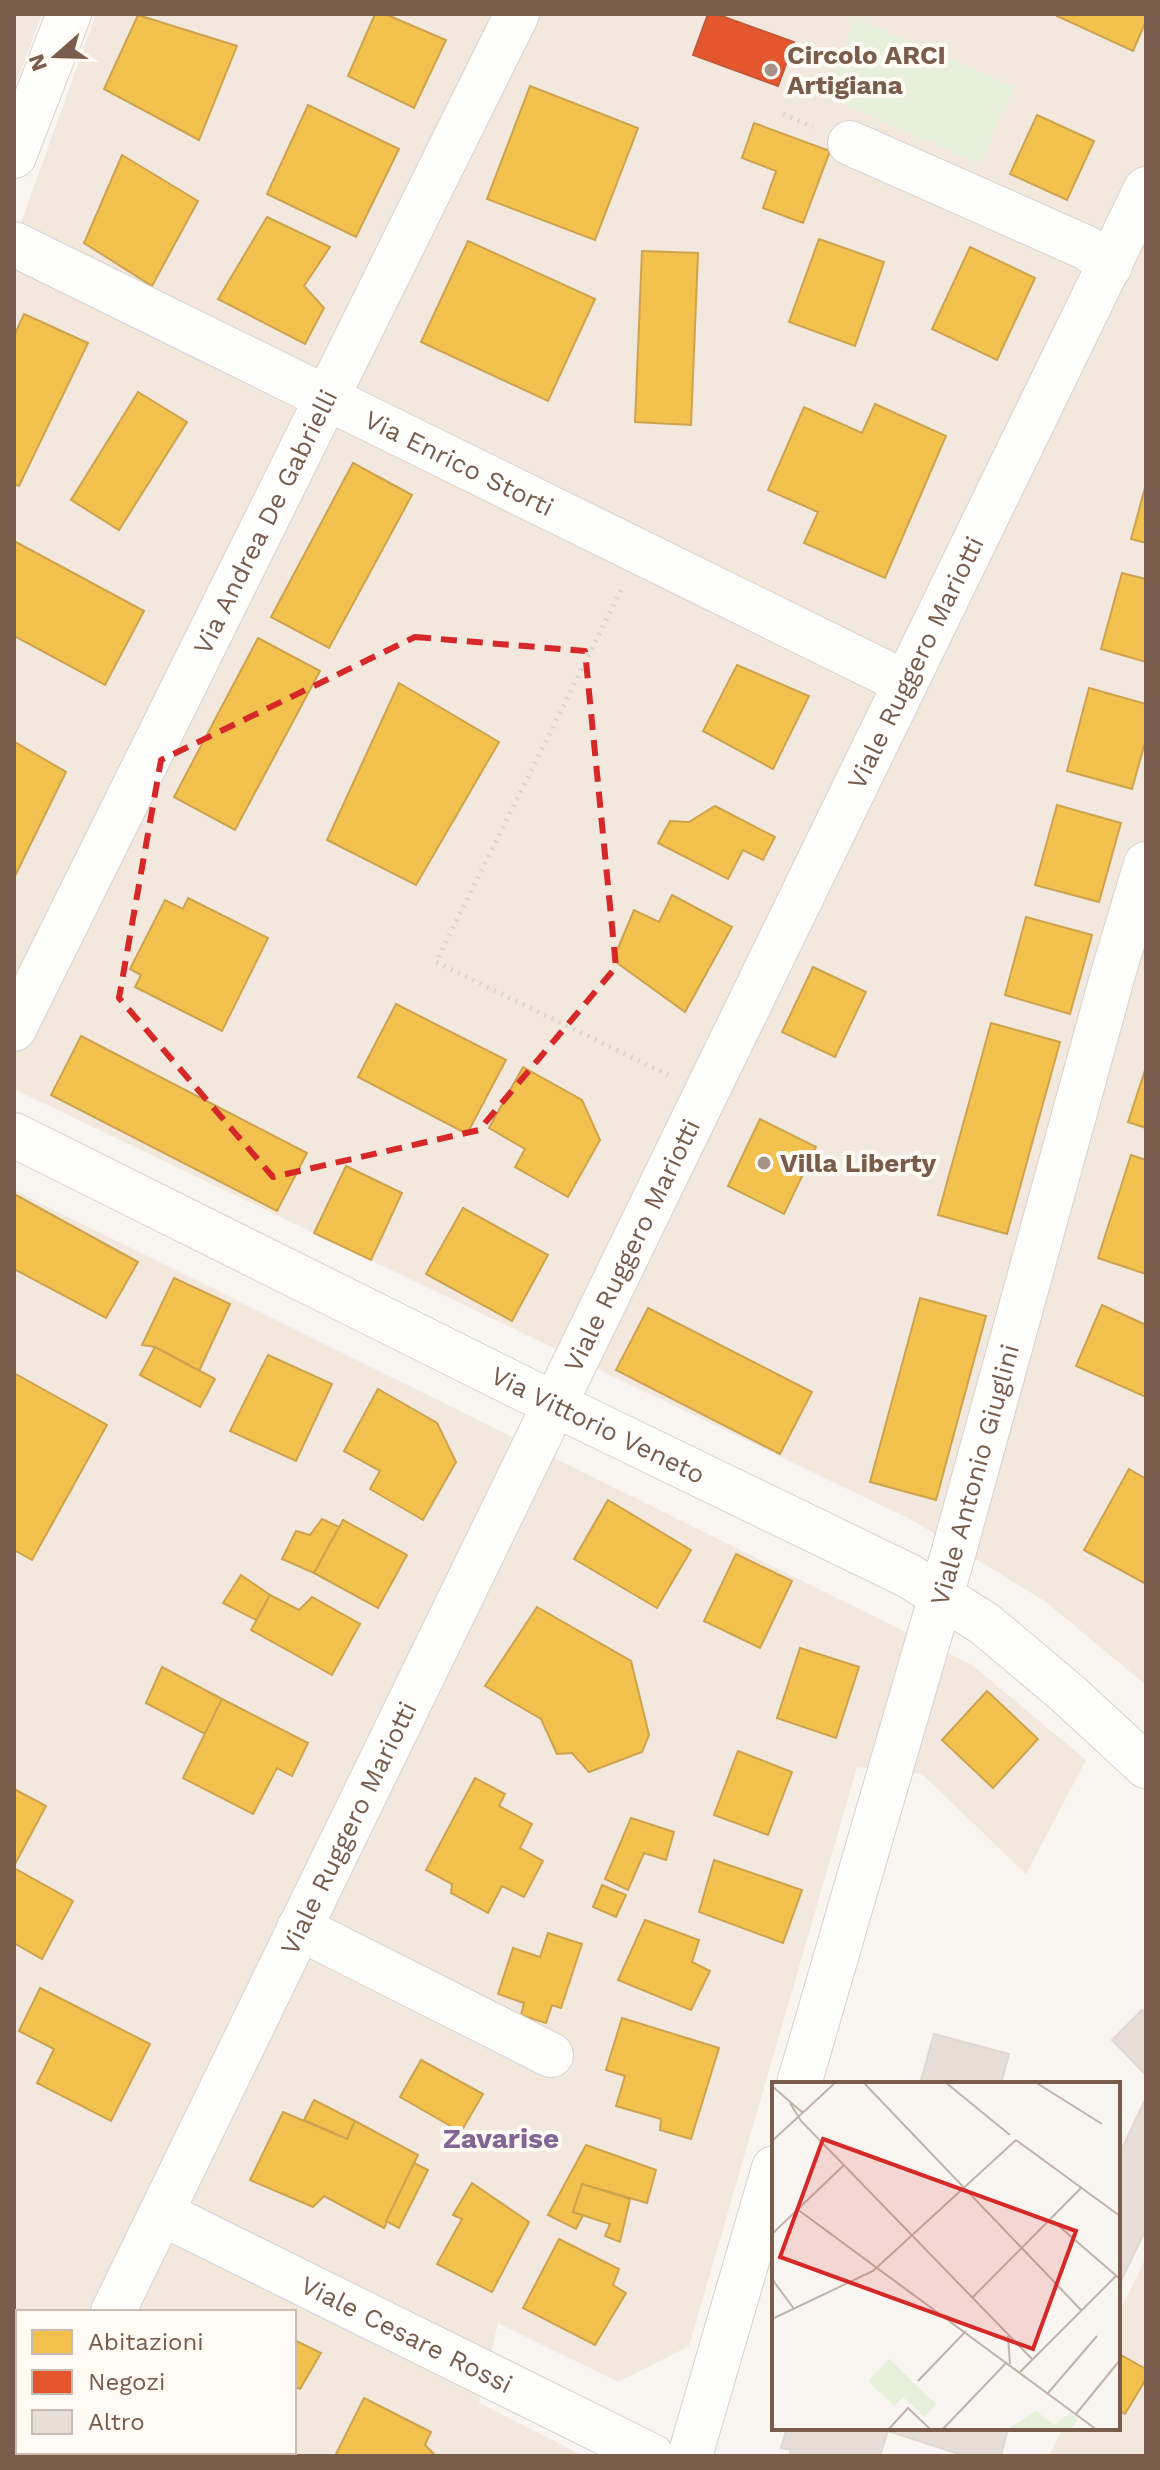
<svg xmlns="http://www.w3.org/2000/svg" width="1160" height="2470" font-family="'Work Sans',sans-serif">
<rect width="100%" height="100%" fill="#f9f5f0"/>
<!-- residential -->
<g fill="#f2e8de" fill-rule="evenodd">
<polygon points="14,14 42,14 14,89"/>
<polygon points="96,14 1146,14 1146,1685 1046,1602 912,1520 14,1089 14,242"/>
<path d="M14,1190L972,1665L1086,1760L1026,1874L922,1774L857,1767L689,2346L618,2382L498,2323L479,2403L584,2456H14ZM18,2312H294V2452H18Z"/>
<polygon points="1146,2257 1146,2456 1049,2456 1063,2428 1118,2428 1118,2315"/>
</g>
<!-- green -->
<polygon fill="#e7f0db" points="856,18 1014,87 980,164 823,95"/>
<!-- homes -->
<g fill="#f2c14e" stroke="#cea34e" stroke-width="2">
<polygon points="375,14 385,14 446,40 414,108 348,76"/>
<polygon points="1058,14 1146,14 1146,21 1133,51 1057,16"/>
<polygon points="138,15 237,46 199,140 104,89"/>
<polygon points="530,86 638,128 595,240 487,199"/>
<polygon points="308,105 399,149 356,237 267,194"/>
<polygon points="1037,115 1094,141 1067,200 1010,174"/>
<polygon points="754,123 830,151 803,223 763,208 776,171 742,158"/>
<polygon points="122,155 198,201 152,286 84,243"/>
<polygon points="267,217 330,247 304,286 324,308 305,344 218,299"/>
<polygon points="819,239 884,262 855,346 789,322"/>
<polygon points="468,241 595,299 548,401 421,342"/>
<polygon points="970,247 1035,278 997,360 932,329"/>
<polygon points="642,251 698,253 691,425 635,422"/>
<polygon points="24,314 88,343 19,486 14,484 14,336"/>
<polygon points="138,392 187,422 119,530 71,500"/>
<polygon points="875,404 946,436 885,578 804,543 818,512 768,490 804,407 862,433"/>
<polygon points="353,463 412,495 329,648 271,617"/>
<polygon points="1146,484 1146,543 1131,539"/>
<polygon points="14,541 144,611 105,685 14,636"/>
<polygon points="1122,573 1146,579 1146,662 1101,649"/>
<polygon points="258,638 320,671 235,830 174,797"/>
<polygon points="737,665 809,696 773,769 703,731"/>
<polygon points="399,683 499,742 416,885 327,840"/>
<polygon points="1089,688 1146,704 1146,739 1132,789 1067,771"/>
<polygon points="15,742 66,772 14,878 14,745"/>
<polygon points="1057,805 1121,823 1099,902 1035,885"/>
<polygon points="715,806 775,837 763,860 743,850 728,879 658,843 670,821 689,822"/>
<polygon points="672,895 732,927 685,1012 613,960 634,910 659,922"/>
<polygon points="188,898 268,938 222,1031 135,987 141,975 130,969 165,900 183,909"/>
<polygon points="1026,917 1092,935 1070,1014 1005,995"/>
<polygon points="813,967 866,992 835,1057 782,1032"/>
<polygon points="396,1004 506,1060 467,1134 358,1077"/>
<polygon points="991,1023 1060,1042 1007,1234 938,1215"/>
<polygon points="81,1036 307,1153 277,1211 51,1095"/>
<polygon points="523,1067 582,1100 600,1140 568,1197 515,1167 525,1149 489,1128"/>
<polygon points="1146,1067 1146,1128 1128,1122"/>
<polygon points="760,1119 816,1147 784,1214 728,1186"/>
<polygon points="1131,1155 1146,1160 1146,1274 1098,1258"/>
<polygon points="346,1166 402,1193 371,1260 314,1233"/>
<polygon points="14,1194 138,1262 106,1318 14,1269"/>
<polygon points="463,1208 548,1255 512,1321 426,1274"/>
<polygon points="174,1278 230,1304 199,1371 155,1347 142,1345"/>
<polygon points="920,1298 986,1316 936,1500 870,1482"/>
<polygon points="1102,1305 1146,1325 1146,1397 1076,1366"/>
<polygon points="648,1308 812,1392 780,1454 616,1370"/>
<polygon points="155,1347 215,1379 200,1407 140,1375"/>
<polygon points="268,1355 332,1384 296,1461 230,1431"/>
<polygon points="14,1373 107,1425 32,1560 14,1550"/>
<polygon points="378,1389 437,1423 456,1462 423,1520 370,1489 380,1471 344,1451"/>
<polygon points="1129,1469 1146,1479 1146,1584 1084,1550"/>
<polygon points="608,1500 691,1550 657,1608 574,1559"/>
<polygon points="322,1519 339,1527 314,1573 282,1559 296,1531 310,1535"/>
<polygon points="343,1520 407,1555 378,1608 314,1573"/>
<polygon points="736,1554 792,1581 760,1648 704,1621"/>
<polygon points="241,1575 270,1595 256,1620 223,1603"/>
<polygon points="270,1595 299,1610 312,1597 360,1624 332,1675 251,1630"/>
<polygon points="537,1607 631,1661 649,1735 642,1752 589,1772 572,1753 557,1754 541,1719 485,1686"/>
<polygon points="800,1648 859,1667 836,1738 777,1718"/>
<polygon points="162,1667 222,1699 205,1734 146,1703"/>
<polygon points="987,1691 1038,1739 993,1788 942,1740"/>
<polygon points="222,1699 308,1743 292,1776 277,1768 253,1814 183,1778"/>
<polygon points="738,1751 792,1772 768,1835 714,1815"/>
<polygon points="475,1778 505,1794 499,1806 532,1824 520,1848 543,1861 524,1897 502,1886 488,1913 451,1893 452,1884 426,1870"/>
<polygon points="14,1789 46,1806 14,1866"/>
<polygon points="631,1818 674,1832 666,1860 644,1853 628,1890 605,1879"/>
<polygon points="714,1860 802,1890 783,1943 699,1912"/>
<polygon points="14,1868 73,1901 42,1959 14,1943"/>
<polygon points="602,1885 626,1895 616,1917 593,1907"/>
<polygon points="645,1920 699,1940 692,1962 710,1971 691,2010 618,1980"/>
<polygon points="548,1933 582,1944 561,2008 552,2005 546,2023 521,2015 524,2003 498,1994 513,1948 540,1957"/>
<polygon points="40,1988 150,2044 111,2121 37,2083 54,2049 19,2031"/>
<polygon points="622,2018 719,2048 691,2139 660,2130 661,2119 616,2106 625,2076 606,2070"/>
<polygon points="421,2060 483,2094 461,2132 400,2097"/>
<polygon points="314,2100 355,2121 347,2139 304,2120"/>
<polygon points="283,2112 347,2139 355,2121 418,2155 384,2228 324,2196 313,2207 250,2180"/>
<polygon points="586,2145 656,2170 647,2203 582,2184 573,2212 583,2215 576,2229 548,2215"/>
<polygon points="414,2163 428,2170 399,2228 386,2221"/>
<polygon points="472,2183 529,2222 492,2292 437,2264 462,2219 453,2215"/>
<polygon points="582,2184 630,2199 620,2242 605,2236 610,2224 573,2212"/>
<polygon points="559,2239 619,2269 613,2285 626,2293 595,2345 523,2308"/>
<polygon points="294,2340 321,2353 300,2389 294,2387"/>
<polygon points="1121,2355 1146,2369 1146,2379 1125,2414 1118,2410 1118,2360"/>
<polygon points="364,2398 431,2432 425,2445 436,2456 335,2456"/>
<polygon points="195,2452 254,2452 252,2456 202,2456"/>
</g>
<!-- shops -->
<polygon fill="#e4572e" stroke="#c45837" stroke-width="2" points="708,14 716,14 794,42 778,86 693,55"/>
<!-- building -->
<g fill="#e6ded7" stroke="#e2d8d2" stroke-width="2">
<polygon points="1142,2010 1146,2012 1146,2075 1112,2040"/>
<polygon points="934,2034 1009,2054 1001,2084 920,2084"/>
<polygon points="1146,2098 1146,2229 1118,2287 1118,2157"/>
<polygon points="787,2428 1008,2428 1001,2456 965,2456 888,2431 880,2456 789,2456 791,2450 781,2448"/>
</g>
<g fill="none" stroke-linecap="round" stroke-linejoin="round">
<!-- minor casing -->
<g stroke="#d7d1cb" stroke-width="46">
<g id="minor">
<polyline points="850,143 1087,248 1110,266"/>
<polyline points="14,156 69,14"/>
<path id="s1" d="M14,244L904,682"/>
<path id="s2" d="M14,1029L517,14"/>
<path id="s3" d="M14,1135L554,1404L909,1576L985,1624L1067,1693L1146,1766"/>
<polyline points="299,1928 551,2055"/>
<path id="s4" d="M799,2084L952,1558L1113,974L1146,864"/>
<path id="s5" d="M161,2213L652,2456"/>
<path id="s6" d="M113,2312L1146,189"/>
<polyline points="43,2456 45,2452"/>
<polyline points="690,2456 774,2168"/>
</g>
</g>
<!-- path -->
<g stroke="#dcd5d0" stroke-width="5" stroke-dasharray="2 6" stroke-linecap="butt">
<polyline points="783,114 813,127"/>
<polyline points="621,590 436,962 668,1075"/>
</g>
<!-- minor -->
<use href="#minor" stroke="#fefefd" stroke-width="44"/>
</g>
<!-- marked area -->
<path fill="none" stroke="#d62828" stroke-width="6" stroke-dasharray="16 10" stroke-linejoin="round" d="M415,637L585,651L616,967L479,1130L273,1177L119,998L161,760Z"/>
<!-- markers -->
<g fill="#a69286" stroke="#fffaf3" stroke-width="3">
<circle cx="771" cy="70" r="8"/>
<circle cx="764" cy="1163" r="8"/>
</g>
<g text-anchor="middle" dominant-baseline="central" stroke-width="8" stroke-linejoin="round" paint-order="stroke">
<!-- poi labels -->
<g font-size="26" font-weight="bold" fill="#7a5c4d" stroke="#fffaf3" text-anchor="start">
<text x="787" y="55">Circolo ARCI<tspan x="787" dy="30">Artigiana</tspan></text>
<text x="780" y="1163">Villa Liberty</text>
</g>
<!-- street labels -->
<g font-size="26" fill="#7a5c4d" stroke="#fffaf3">
<text stroke="none"><textPath href="#s1" startOffset="496">Via Enrico Storti</textPath></text>
<text stroke="none"><textPath href="#s2" startOffset="566">Via Andrea De Gabrielli</textPath></text>
<text stroke="none"><textPath href="#s6" startOffset="1834">Viale Ruggero Mariotti</textPath></text>
<text stroke="none"><textPath href="#s6" startOffset="1186">Viale Ruggero Mariotti</textPath></text>
<text stroke="none"><textPath href="#s3" startOffset="652">Via Vittorio Veneto</textPath></text>
<text stroke="none"><textPath href="#s4" startOffset="634">Viale Antonio Giuglini</textPath></text>
<text stroke="none"><textPath href="#s6" startOffset="538">Viale Ruggero Mariotti</textPath></text>
<text stroke="none"><textPath href="#s5" startOffset="274">Viale Cesare Rossi</textPath></text>
</g>
<!-- neighbourhood labels -->
<g font-size="28" font-weight="bold" fill="#846695" stroke="#fffaf3">
<text x="501" y="2138">Zavarise</text>
</g>
</g>
<!-- overview -->
<g transform="translate(772 2082)">
<rect width="348" height="348" fill="#f9f5f0"/>
<path d="M117,277L164,322L152,335L131,315L122,324L96,299ZM264,329L282,343L298,331L306,337L298,348H234Z" fill="#e7f0db"/>
<path fill="none" stroke="#c2b3aa" stroke-width="2" d="M91,0L309,228M173,0L238,53M263,0L330,42M0,4L31,31M18,21L29,39L260,277M244,58L348,134M0,59L64,0M25,127L325,348M281,139L348,197M0,152L72,83M0,197L22,227M200,216L310,105M0,237L101,189L244,58M236,254L238,282M248,290L344,194M146,299L194,249M276,311L325,254M304,332L348,278M116,348L136,326L159,348M170,348L235,280"/>
<path fill="#d62828" fill-opacity="0.15" stroke="#d62828" stroke-width="4" d="M51,57L304,149L261,267L8,175Z"/>
<rect width="348" height="348" fill="none" stroke="#7a5c4d" stroke-width="4"/>
</g>
<!-- border -->
<rect width="1160" height="2470" fill="none" stroke="#7a5c4d" stroke-width="32"/>
<!-- legend -->
<rect x="16" y="2310" width="280" height="144" fill="#fffaf3" stroke="#cabbb1" stroke-width="2"/>
<rect x="32" y="2330" width="40" height="24" fill="#f2c14e" stroke="#cabbb1" stroke-width="2"/>
<text x="88" y="2350" font-size="24" fill="#7a5c4d">Abitazioni</text>
<rect x="32" y="2370" width="40" height="24" fill="#e4572e" stroke="#cabbb1" stroke-width="2"/>
<text x="88" y="2390" font-size="24" fill="#7a5c4d">Negozi</text>
<rect x="32" y="2410" width="40" height="24" fill="#e6ded7" stroke="#cabbb1" stroke-width="2"/>
<text x="88" y="2430" font-size="24" fill="#7a5c4d">Altro</text>
<!-- north arrow -->
<g transform="translate(56 56) rotate(250)" stroke="#fffaf3" stroke-width="6" paint-order="stroke">
<path d="M0-6L14 30L0 20L-14 30Z" fill="#7a5c4d"/>
<text y="-12" font-size="22" font-weight="bold" text-anchor="middle" fill="#7a5c4d">N</text>
</g>
</svg>
